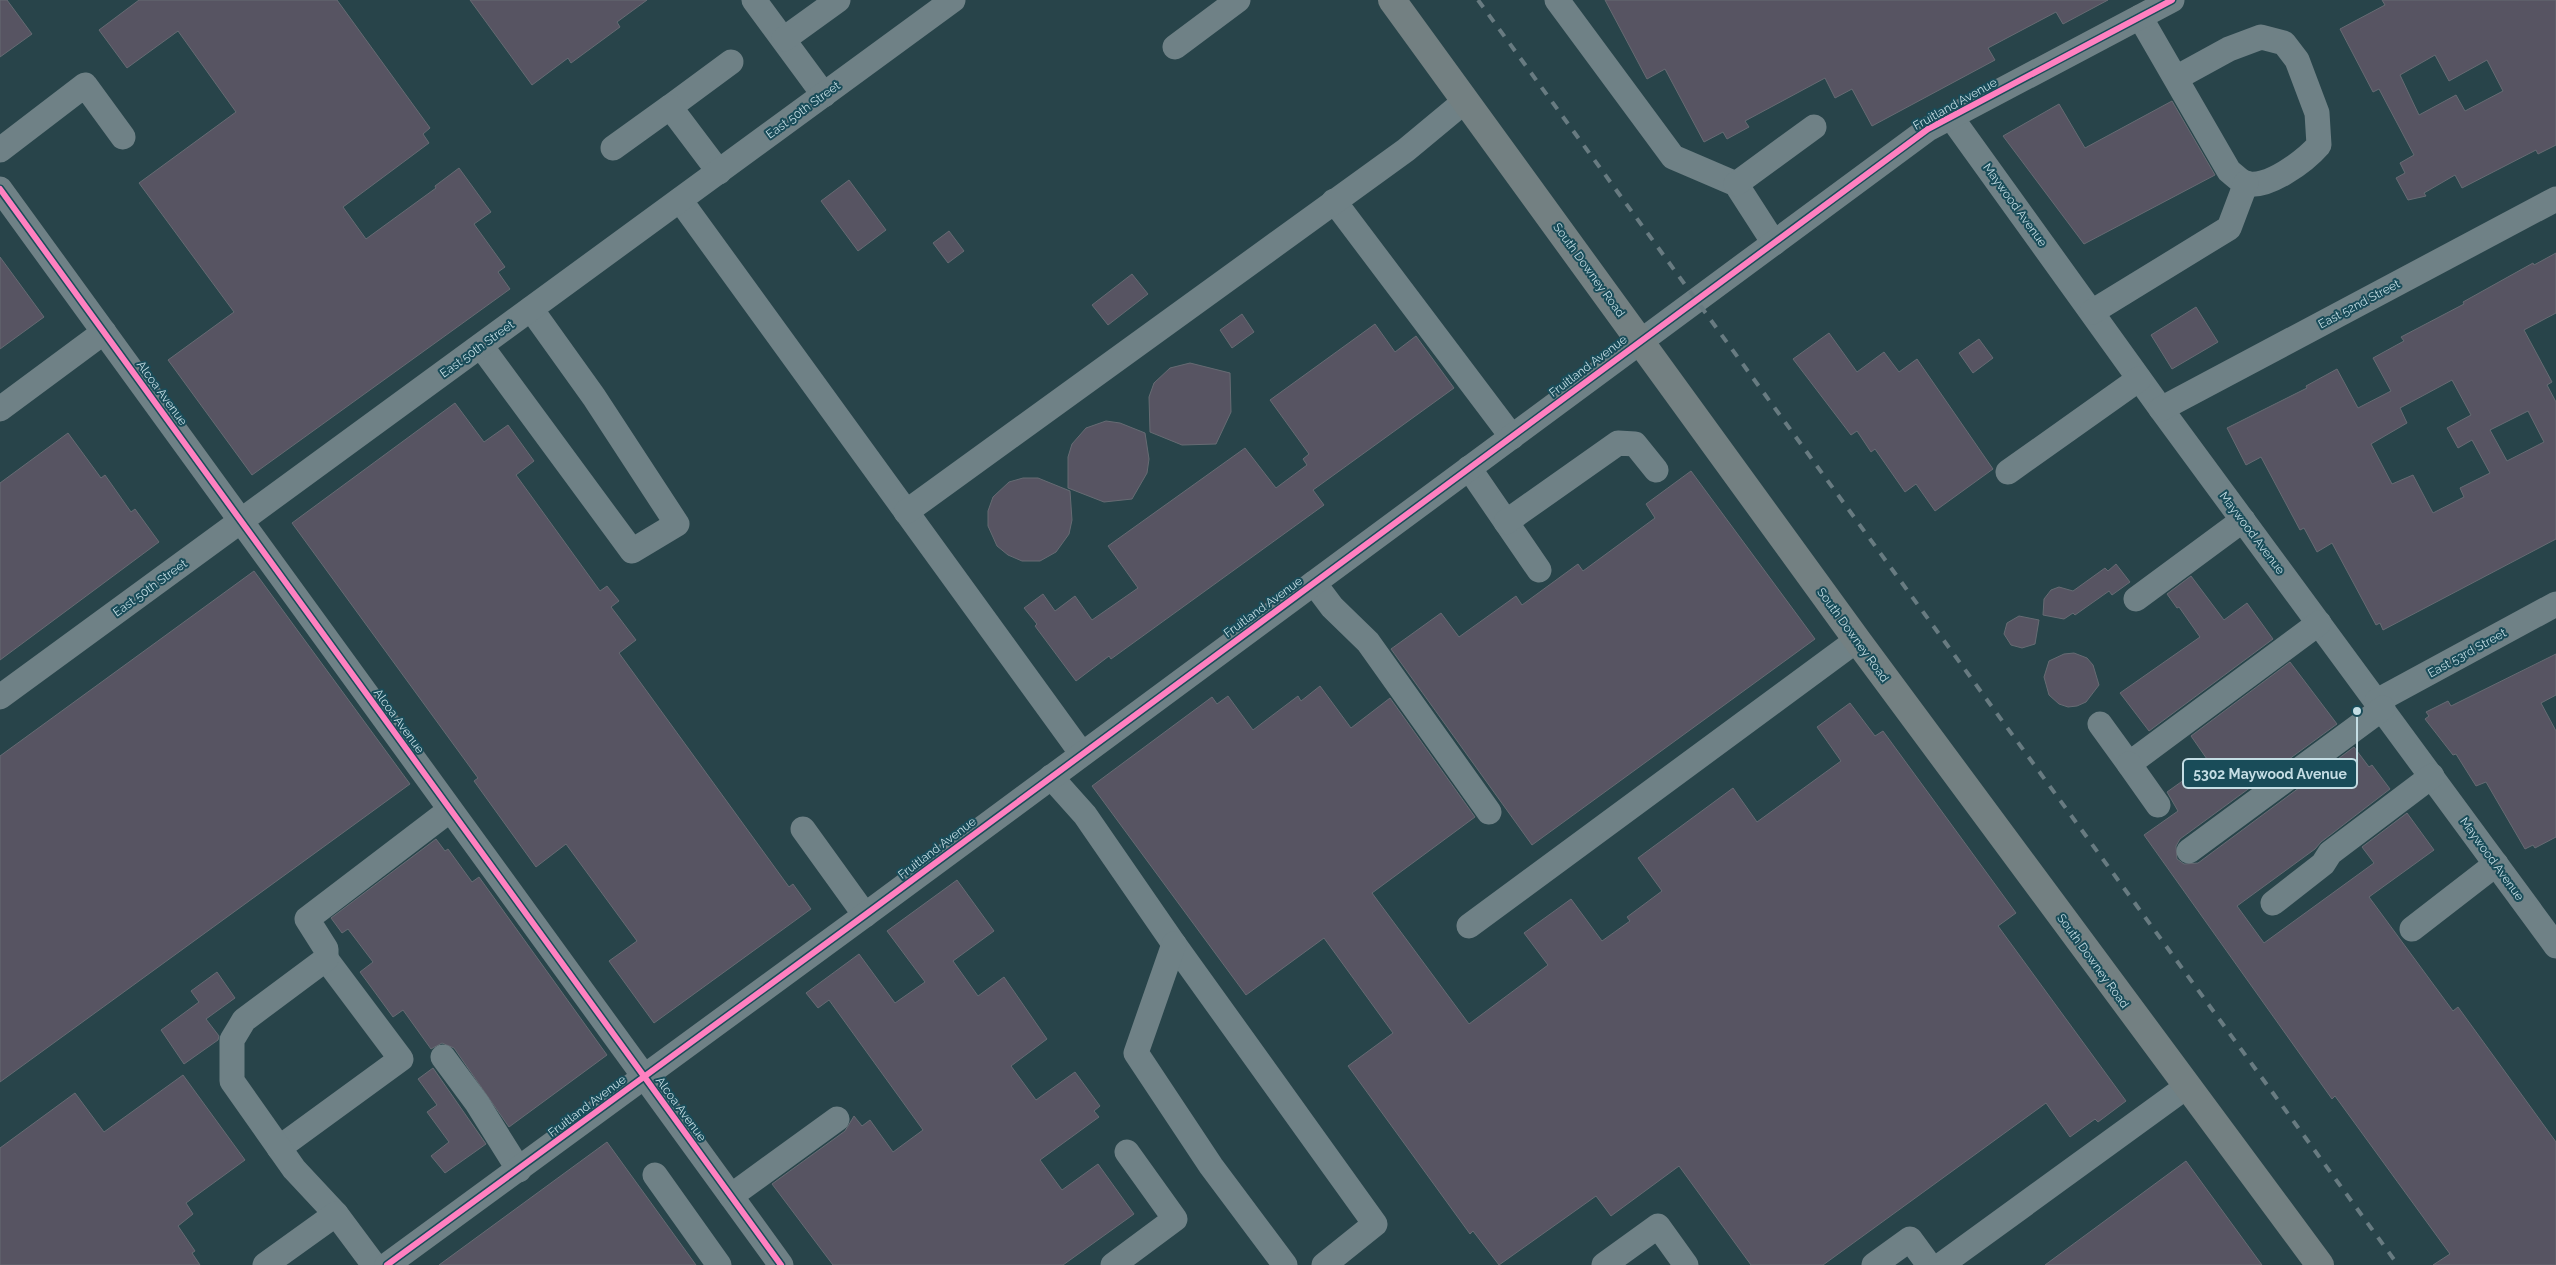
<svg xmlns="http://www.w3.org/2000/svg" width="2556" height="1265" font-family="Raleway,sans-serif">
<rect width="100%" height="100%" fill="#28444a"/>
<!-- building -->
<g fill="#575462" stroke="#666b73" fill-rule="evenodd">
<polygon points="0,0 7,0 32,34 0,57"/>
<polygon points="139,0 337,0 430,128 423,134 429,143 343,207 366,239 436,188 435,186 459,168 491,212 474,224 505,267 498,272 510,289 252,475 168,360 234,312 139,183 236,112 178,31 127,68 99,30"/>
<polygon points="470,0 647,0 617,22 620,27 571,63 568,58 532,85"/>
<polygon points="1605,0 2108,0 2063,24 2056,12 1988,48 1995,60 1872,126 1852,89 1835,98 1825,78 1745,121 1749,127 1727,139 1723,132 1704,142 1665,69 1647,79"/>
<path d="M2382,0H2556V145L2538,154L2536,150L2462,188L2455,175L2424,193L2426,196L2408,200L2396,178L2405,173L2400,163L2414,155L2379,89L2373,92L2340,29L2385,5ZM2435,55L2449,81L2487,60L2503,91L2465,111L2456,95L2419,115L2400,75Z"/>
<polygon points="2172,101 2215,175 2084,244 2003,136 2059,104 2085,148"/>
<polygon points="849,180 886,230 858,251 821,201"/>
<polygon points="949,231 964,251 948,263 933,243"/>
<path d="M2556,253V313L2524,330L2552,382L2547,385L2556,402V539L2383,630L2380,623L2376,625L2332,543L2317,552L2304,528L2300,530L2261,457L2246,465L2227,428L2307,388L2306,386L2337,369L2358,408L2391,391L2373,358L2404,341L2401,337L2464,304L2463,302L2533,263L2534,265ZM2452,380L2471,415L2447,428L2458,448L2472,440L2490,473L2460,488L2464,497L2433,513L2413,475L2392,484L2371,444L2407,423L2400,408ZM2528,411L2544,442L2507,461L2490,430Z"/>
<polygon points="0,257 44,317 0,349"/>
<polygon points="1132,274 1148,294 1108,325 1092,305"/>
<polygon points="2196,307 2218,342 2172,369 2151,335"/>
<polygon points="1242,314 1254,332 1232,348 1220,330"/>
<polygon points="1375,324 1395,352 1416,336 1454,388 1313,490 1324,505 1111,659 1109,656 1076,681 1035,626 1037,624 1024,608 1043,594 1055,611 1075,596 1092,620 1138,588 1108,546 1245,448 1276,488 1307,465 1303,459 1309,454 1270,400"/>
<polygon points="1829,333 1857,372 1884,352 1899,372 1917,359 1993,469 1935,511 1916,484 1905,492 1875,449 1871,452 1857,431 1851,435 1793,359"/>
<polygon points="1979,339 1993,358 1973,373 1959,353"/>
<polygon points="1190,363 1230,373 1231,412 1216,444 1182,445 1150,432 1149,397 1154,383 1170,368"/>
<polygon points="455,403 484,442 508,425 534,461 516,475 600,591 607,586 619,601 611,607 636,640 619,653 789,887 793,884 811,909 654,1023 609,961 637,941 566,844 536,867 474,781 478,778 292,523"/>
<polygon points="1106,421 1120,423 1145,433 1149,459 1147,473 1132,499 1104,502 1068,488 1068,457 1072,444 1086,428"/>
<polygon points="68,433 101,478 105,475 131,512 135,509 159,542 0,660 0,483"/>
<polygon points="1691,471 1815,639 1532,845 1391,649 1441,613 1459,637 1516,596 1522,605 1578,564 1583,571 1655,518 1646,504"/>
<polygon points="1023,478 1038,478 1070,491 1072,520 1069,534 1056,552 1040,561 1022,561 1008,555 997,546 988,526 988,511 993,497 1009,482"/>
<polygon points="2116,564 2130,582 2112,595 2109,591 2075,615 2073,613 2064,619 2043,615 2044,599 2051,590 2059,587 2073,591 2105,568 2108,571"/>
<polygon points="254,571 410,784 0,1082 0,756"/>
<polygon points="2191,576 2224,620 2247,603 2273,639 2149,731 2120,693 2200,637 2179,607 2177,608 2167,594"/>
<polygon points="2019,616 2039,620 2035,644 2022,648 2011,645 2004,634 2007,623"/>
<polygon points="2074,653 2087,658 2093,665 2099,685 2086,702 2077,706 2068,707 2059,704 2049,695 2044,677 2049,661 2064,654"/>
<polygon points="2556,654 2556,695 2541,703 2556,731 2556,837 2535,848 2533,845 2525,849 2486,782 2476,786 2456,754 2453,755 2425,719 2429,716 2426,712 2448,701 2451,706"/>
<polygon points="2290,662 2337,724 2180,839 2176,846 2177,859 2184,864 2198,863 2354,747 2369,767 2372,765 2390,789 2321,842 2315,849 2237,906 2264,943 2374,863 2362,847 2407,813 2434,850 2369,897 2453,1011 2458,1007 2556,1142 2556,1265 2433,1265 2450,1254 2335,1096 2332,1099 2144,835 2178,811 2167,792 2209,762 2191,736"/>
<polygon points="1320,686 1351,728 1390,698 1475,817 1372,893 1469,1024 1548,965 1524,933 1571,899 1602,941 1630,921 1627,917 1662,891 1638,858 1733,788 1757,822 1841,761 1817,727 1850,703 1875,736 1883,731 2016,913 1998,926 2126,1101 2098,1122 2095,1119 2070,1137 2046,1103 1823,1265 1751,1265 1679,1166 1611,1216 1596,1196 1499,1265 1473,1231 1470,1234 1348,1066 1393,1033 1324,938 1246,995 1092,786 1212,697 1217,704 1228,696 1253,730 1298,696 1301,701"/>
<polygon points="436,839 445,851 448,849 472,882 479,877 607,1055 509,1127 454,1048 442,1043 431,1049 403,1010 393,1017 360,972 373,962 348,929 342,933 331,918"/>
<polygon points="957,880 994,931 953,961 978,996 1004,977 1047,1039 1011,1066 1036,1100 1075,1072 1100,1106 1094,1111 1099,1117 1040,1160 1062,1190 1098,1164 1134,1214 1063,1265 833,1265 772,1184 845,1131 854,1116 862,1126 870,1120 893,1152 923,1130 829,1000 818,1008 806,993 859,954 895,1003 925,982 887,931"/>
<polygon points="217,972 235,998 206,1019 219,1036 218,1040 184,1064 161,1030 199,1002 191,991"/>
<polygon points="433,1068 486,1144 445,1173 431,1156 449,1142 427,1112 437,1105 418,1079"/>
<polygon points="183,1075 245,1160 186,1203 193,1214 178,1226 195,1251 192,1253 200,1265 0,1265 0,1148 75,1093 104,1132"/>
<polygon points="607,1142 696,1265 439,1265"/>
<polygon points="2186,1161 2262,1265 2045,1265"/>
</g>
<g fill="none" stroke-linecap="round" stroke-linejoin="round">
<!-- minor -->
<g stroke="#6f8186" stroke-width="25">
<polyline points="754,0 824,95"/>
<polyline points="1557,0 1673,157 1736,184 1774,243"/>
<path d="M2140,17L2229,171C2234,175 2240,181 2245,183C2266,191 2306,160 2319,145L2317,113L2297,60L2284,43L2261,37L2229,49L2176,78"/>
<polyline points="784,39 838,0"/>
<polyline points="1175,47 1238,0"/>
<polyline points="670,107 731,62"/>
<polyline points="1951,117 2161,409 2556,946"/>
<polyline points="613,148 670,107 719,172"/>
<polyline points="0,150 85,85 123,137"/>
<polyline points="1736,184 1814,127"/>
<polyline points="0,189 781,1265"/>
<polyline points="680,200 1082,754"/>
<polyline points="1334,201 1512,437"/>
<polyline points="2092,312 2229,228 2246,183"/>
<polyline points="481,346 632,551 677,524 594,397 531,309"/>
<polyline points="0,409 104,332"/>
<polyline points="2161,409 2556,199"/>
<polyline points="1469,468 1539,570"/>
<polyline points="2008,472 2139,379"/>
<polyline points="906,512 1406,150 1465,101"/>
<polyline points="1506,522 1618,443 1635,444 1656,470"/>
<polyline points="1314,583 1332,607 1368,642 1489,812"/>
<polyline points="2136,599 2243,520"/>
<polyline points="0,697 953,0"/>
<polyline points="2377,701 2556,604"/>
<polyline points="2100,724 2129,764 2319,623"/>
<polyline points="2129,764 2158,805"/>
<polyline points="1051,777 1085,815 1174,944 1375,1224 1324,1265"/>
<polyline points="803,829 865,915"/>
<polyline points="2189,851 2383,708"/>
<polyline points="2273,903 2323,864 2330,853 2432,776"/>
<polyline points="1469,926 1857,640"/>
<polyline points="2412,929 2496,864"/>
<polyline points="1174,944 1136,1053 1211,1166 1285,1265"/>
<polyline points="443,1057 477,1103 519,1170"/>
<polyline points="279,1148 401,1059 326,959"/>
<polyline points="655,1175 719,1265"/>
<polyline points="731,1196 837,1119"/>
<polyline points="336,1214 294,1169 232,1081 232,1040 244,1020 326,959 326,949 307,919 450,810"/>
<polyline points="265,1265 336,1214 374,1265"/>
<polyline points="387,1265 865,915 1928,129 2172,0"/>
<polyline points="1113,1265 1175,1219 1127,1152"/>
<polyline points="1604,1265 1658,1226 1686,1265"/>
<polyline points="1874,1265 1910,1239 1929,1265"/>
<polyline points="1941,1265 2186,1087"/>
</g>
<!-- major -->
<polyline stroke="#738082" stroke-width="28" points="1392,0 1857,640 2320,1265"/>
<!-- rail -->
<polyline stroke="#687b81" stroke-width="4" stroke-dasharray="9 9" stroke-linecap="butt" points="1478,0 2398,1265"/>
<!-- cycleway casing -->
<g stroke="#194c59" stroke-width="9">
<g id="cycleway">
<polyline points="0,189 781,1265"/>
<polyline points="387,1265 865,915 1928,129 2172,0"/>
</g>
</g>
<!-- cycleway -->
<use href="#cycleway" stroke="#ff80c0" stroke-width="6"/>
</g>
<g text-anchor="middle" dominant-baseline="central" stroke-width="4" stroke-linejoin="round" paint-order="stroke">
<!-- street labels -->
<g font-size="12" fill="#c4dde4" stroke="#194c59">
<text transform="translate(1955 104) rotate(-29)">Fruitland Avenue</text>
<text transform="translate(803 110) rotate(-36)">East 50th Street</text>
<text transform="translate(2015 205) rotate(54)">Maywood Avenue</text>
<text transform="translate(1589 270) rotate(54)">South Downey Road</text>
<text transform="translate(2359 304) rotate(-28)">East 52nd Street</text>
<text transform="translate(477 349) rotate(-36)">East 50th Street</text>
<text transform="translate(1588 366) rotate(-37)">Fruitland Avenue</text>
<text transform="translate(162 393) rotate(54)">Alcoa Avenue</text>
<text transform="translate(2252 533) rotate(53)">Maywood Avenue</text>
<text transform="translate(150 588) rotate(-36)">East 50th Street</text>
<text transform="translate(1263 607) rotate(-36)">Fruitland Avenue</text>
<text transform="translate(1853 635) rotate(54)">South Downey Road</text>
<text transform="translate(2467 653) rotate(-29)">East 53rd Street</text>
<text transform="translate(399 721) rotate(54)">Alcoa Avenue</text>
<text transform="translate(937 848) rotate(-37)">Fruitland Avenue</text>
<text transform="translate(2492 859) rotate(54)">Maywood Avenue</text>
<text transform="translate(2093 961) rotate(54)">South Downey Road</text>
<text transform="translate(587 1106) rotate(-37)">Fruitland Avenue</text>
<text transform="translate(681 1109) rotate(54)">Alcoa Avenue</text>
</g>
</g>
<!-- callouts -->
<path fill="none" stroke="#c4dde4" stroke-width="2" d="M2357 711L2357 774"/>
<circle fill="#c4dde4" stroke="#194c59" stroke-width="2" cx="2357" cy="711" r="5"/>
<rect fill="#194c59" stroke="#c4dde4" stroke-width="2" x="2183" y="759" width="174" height="29" rx="5"/>
<g font-size="14" text-anchor="middle" font-weight="bold" fill="#c4dde4">
<text x="2270" y="779">5302 Maywood Avenue</text>
</g>
</svg>
